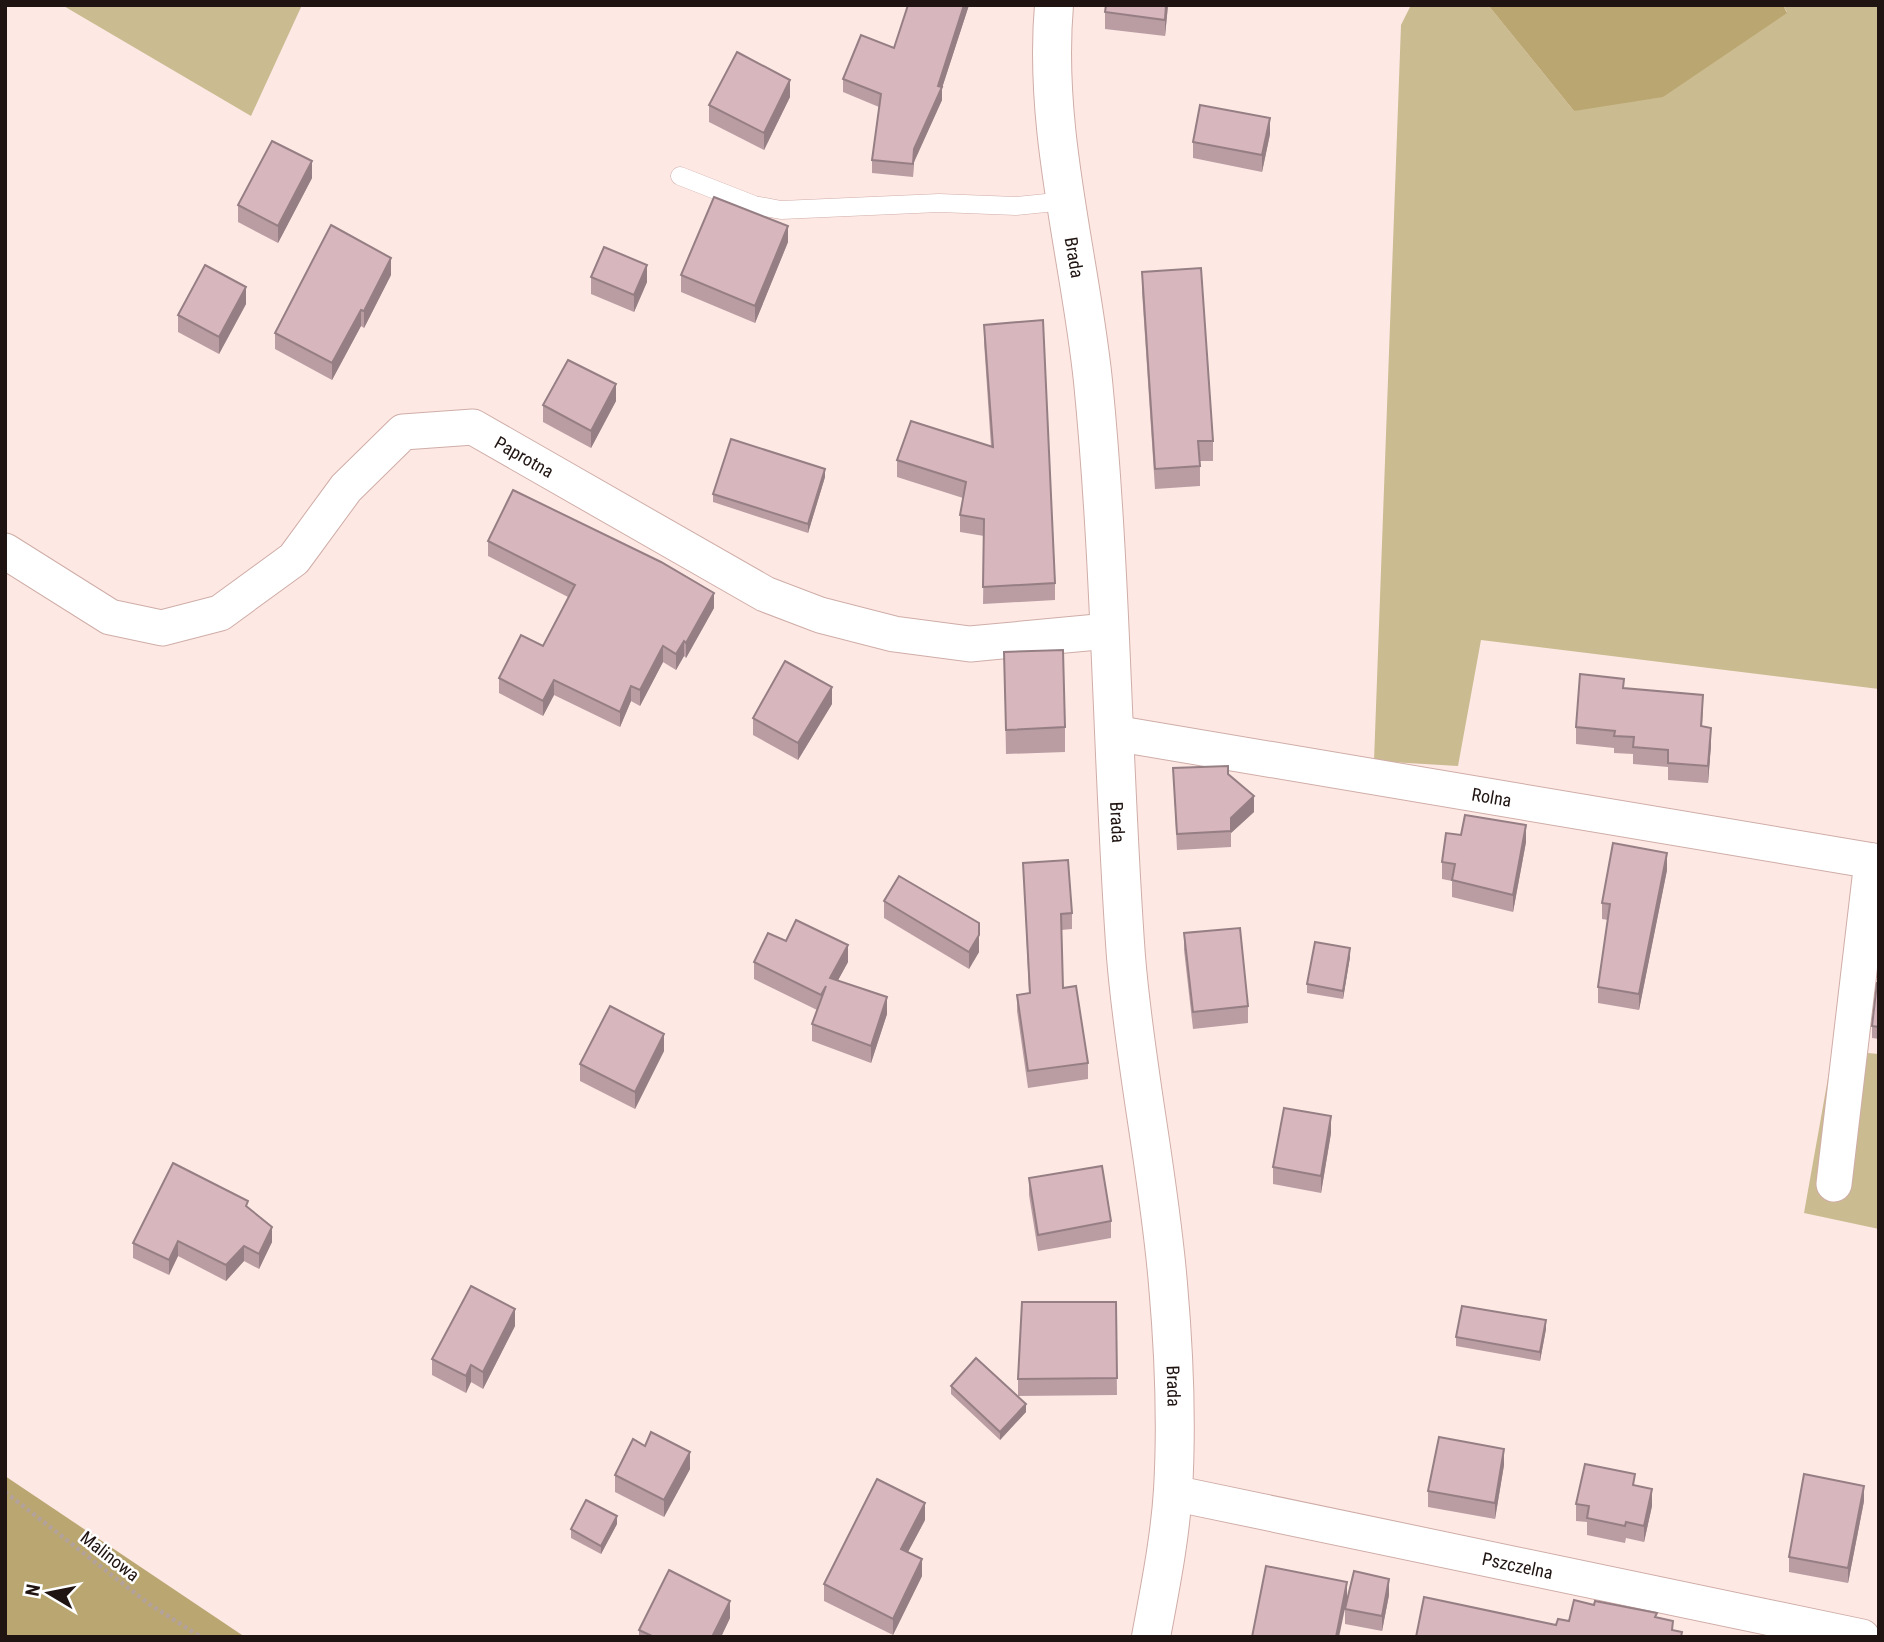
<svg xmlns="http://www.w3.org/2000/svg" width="1884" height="1642" font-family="'Roboto Condensed',sans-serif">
<rect width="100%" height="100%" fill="#fee8e4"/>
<!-- green -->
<g fill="#cbbb90">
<polygon points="62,5 302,5 251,116"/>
<polygon points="1411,5 1488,5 1574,111 1787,12 1783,5 1879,5 1879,689 1481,640 1458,766 1374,761 1401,25"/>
<polygon points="1833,1050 1879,1054 1879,1229 1804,1213"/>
</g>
<!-- forest -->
<g fill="#baa671">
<polygon points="1488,5 1783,5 1787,13 1663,97 1574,111"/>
<polygon points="5,1476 245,1637 5,1637"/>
</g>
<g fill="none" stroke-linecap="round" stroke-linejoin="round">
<!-- service casing -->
<g stroke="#cfada7" stroke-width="19">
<polyline id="service" points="680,176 754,205 781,210 939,203 1016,206 1066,201"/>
</g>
<!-- minor casing -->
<g stroke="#cfada7" stroke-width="37">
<g id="minor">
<path id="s1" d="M5,551L110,617L162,628L220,613L294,559L346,488L403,432L473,427L765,594L820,615L894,634L970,644L1108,631"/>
<path id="s2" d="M1114,733L1879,862"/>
<polyline points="1834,1184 1872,861"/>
<path id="s3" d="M1173,1493L1862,1637"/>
</g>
</g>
<!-- tertiary casing -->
<g stroke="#cfada7" stroke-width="40">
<g id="tertiary">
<path id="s4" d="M1054,5C1043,132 1080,256 1093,381C1112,573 1112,766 1126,957C1135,1067 1159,1175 1168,1284C1174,1352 1177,1422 1173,1490C1170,1539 1160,1588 1151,1637"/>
</g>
</g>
<!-- path -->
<polyline stroke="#b3a19d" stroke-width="4.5" stroke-dasharray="3.5 3.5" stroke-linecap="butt" points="5,1492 149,1604 201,1637"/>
<!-- service -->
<use href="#service" stroke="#fff" stroke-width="18"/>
<!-- minor -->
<use href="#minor" stroke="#fff" stroke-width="35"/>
<!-- tertiary -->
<use href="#tertiary" stroke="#fff" stroke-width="38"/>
</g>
<!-- wall -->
<g fill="#b99da3">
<polygon points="908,5 969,5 942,88 942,100 914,162 913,177 872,173 872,160 879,107 843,92 843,79 894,48"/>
<polygon points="1168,5 1165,36 1105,29 1105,12"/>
<polygon points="790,97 764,150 709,122 709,105"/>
<polygon points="1270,134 1262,172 1193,158 1193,142"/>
<polygon points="312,178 278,243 238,222 238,205"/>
<polygon points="788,242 755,323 681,292 681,275"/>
<polygon points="1142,272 1213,441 1213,461 1200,461 1200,486 1155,489 1142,291"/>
<polygon points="391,275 364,328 361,326 332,380 275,349 275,333"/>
<polygon points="591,277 647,282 634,312 591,294"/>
<polygon points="246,304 219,354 178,332 178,315"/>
<polygon points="984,325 1055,583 1055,600 983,604 984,536 960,532 960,515 963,498 897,477 897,460 991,447 984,342"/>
<polygon points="616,401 591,448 543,422 543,405"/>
<polygon points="825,477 808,533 713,502 713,494"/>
<polygon points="488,541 714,608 686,658 684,656 676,670 663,662 640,706 631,701 620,727 554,695 543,716 499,693 499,678 543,646 568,597 488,556"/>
<polygon points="1004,652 1065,727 1065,752 1006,754"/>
<polygon points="1624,688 1703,712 1702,727 1711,745 1708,783 1668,780 1668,767 1633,764 1633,754 1614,753 1614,748 1576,744 1576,727"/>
<polygon points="832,704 798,760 753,735 753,718"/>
<polygon points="1173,768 1254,812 1231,833 1231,847 1177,850"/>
<polygon points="1461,835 1526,842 1513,912 1452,897 1452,881 1442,879 1442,862"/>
<polygon points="1023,863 1072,913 1072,929 1061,930 1063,988 1088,1063 1088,1079 1028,1088 1017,1011 1017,995 1029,993"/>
<polygon points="1667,870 1639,1010 1598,1003 1598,987 1608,920 1602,919 1602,903"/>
<polygon points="884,901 979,952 969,969 884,918"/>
<polygon points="1184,933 1248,1006 1248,1023 1193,1029 1184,950"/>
<polygon points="786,941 848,962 838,980 887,1014 871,1063 812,1041 812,1024 817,1010 754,979 754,962"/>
<polygon points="1350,957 1343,999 1307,993 1307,984"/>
<polygon points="1879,983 1879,1039 1872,1038 1872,1026"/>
<polygon points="664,1051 635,1109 580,1081 580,1064"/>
<polygon points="1331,1133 1321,1193 1273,1184 1273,1167"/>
<polygon points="1029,1178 1111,1221 1111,1238 1038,1251 1029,1195"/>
<polygon points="248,1207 272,1242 259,1269 244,1261 226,1281 178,1256 169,1275 133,1258 133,1243"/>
<polygon points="1116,1302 1117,1395 1018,1396 1018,1379"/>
<polygon points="515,1326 483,1389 471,1382 466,1393 432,1375 432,1359"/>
<polygon points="1546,1329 1540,1361 1456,1346 1456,1337"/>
<polygon points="951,1386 1026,1412 1000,1440 951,1394"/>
<polygon points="1504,1465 1495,1519 1428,1507 1428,1491"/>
<polygon points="690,1469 664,1517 615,1492 615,1475"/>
<polygon points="1635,1486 1652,1506 1644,1542 1626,1538 1625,1543 1587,1535 1587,1522 1576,1521 1576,1504"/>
<polygon points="1864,1501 1848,1583 1789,1572 1789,1557"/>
<polygon points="925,1520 908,1552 922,1576 893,1635 824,1601 824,1584"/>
<polygon points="617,1524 601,1554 571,1538 571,1529"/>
<polygon points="1389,1595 1382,1631 1345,1624 1345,1609"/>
<polygon points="730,1618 721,1637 639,1637 639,1630"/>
</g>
<!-- shaded-wall -->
<g fill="#967f84">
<polygon points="964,5 969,5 942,88 942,100 914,162 913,177 914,149 938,86"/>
<polygon points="1166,5 1168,5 1165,36 1165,20"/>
<polygon points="790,80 790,97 764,150 764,133"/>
<polygon points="1270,118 1270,134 1262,172 1262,155"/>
<polygon points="312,161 312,178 278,243 278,226"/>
<polygon points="788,226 788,242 755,323 755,306"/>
<polygon points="391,258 391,275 364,328 364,311"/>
<polygon points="647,265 647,282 634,312 634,295"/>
<polygon points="246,287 246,304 219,354 219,337"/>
<polygon points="361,310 361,326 332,380 332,363"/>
<polygon points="616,384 616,401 591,448 591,431"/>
<polygon points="825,469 825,477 808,533 808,524"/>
<polygon points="714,593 714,608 686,658 686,643"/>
<polygon points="684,641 684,656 676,670 676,654"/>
<polygon points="663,646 663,662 640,706 640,690"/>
<polygon points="554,680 554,695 543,716 543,701"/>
<polygon points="631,686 631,701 620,727 620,712"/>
<polygon points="832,687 832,704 798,760 798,743"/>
<polygon points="1711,728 1711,745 1708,783 1708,766"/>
<polygon points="1254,796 1254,812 1231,833 1231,818"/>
<polygon points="1526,825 1526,842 1513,912 1513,895"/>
<polygon points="1667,853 1667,870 1639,1010 1639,994"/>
<polygon points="979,935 979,952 969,969 969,952"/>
<polygon points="848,945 848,962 830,995 830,978"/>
<polygon points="1350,948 1350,957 1343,999 1343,991"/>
<polygon points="887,997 887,1014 871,1063 871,1046"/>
<polygon points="664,1034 664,1051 635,1109 635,1092"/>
<polygon points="1331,1116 1331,1133 1321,1193 1321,1176"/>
<polygon points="272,1227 272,1242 259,1269 259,1254"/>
<polygon points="178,1241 178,1256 169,1275 169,1260"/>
<polygon points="244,1246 244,1261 226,1281 226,1265"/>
<polygon points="515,1309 515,1326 483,1389 483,1372"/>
<polygon points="1546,1320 1546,1329 1540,1361 1540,1352"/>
<polygon points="471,1365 471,1382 466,1393 466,1376"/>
<polygon points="1026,1404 1026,1412 1000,1440 1000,1432"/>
<polygon points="1504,1449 1504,1465 1495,1519 1495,1503"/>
<polygon points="690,1452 690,1469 664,1517 664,1500"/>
<polygon points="1864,1486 1864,1501 1848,1583 1848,1568"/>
<polygon points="1652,1489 1652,1506 1644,1542 1644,1526"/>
<polygon points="925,1503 925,1520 901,1565 901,1549"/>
<polygon points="617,1516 617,1524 601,1554 601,1546"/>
<polygon points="922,1559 922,1576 893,1635 893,1619"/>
<polygon points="1389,1579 1389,1595 1382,1631 1382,1616"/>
<polygon points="1347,1582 1347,1599 1339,1637 1336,1637"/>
<polygon points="730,1601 730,1618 721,1637 712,1637"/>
</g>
<!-- building -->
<g fill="#d7b6bd" stroke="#967f84" stroke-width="2">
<polygon points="908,5 964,5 938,86 942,87 914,149 913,164 872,160 881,94 843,79 861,35 894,48"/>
<polygon points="1106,5 1166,5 1165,20 1105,12"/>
<polygon points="737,52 790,80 764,133 709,105"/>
<polygon points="1200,105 1270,118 1262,155 1193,142"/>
<polygon points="272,141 312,161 278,226 238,205"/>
<polygon points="714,197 788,226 755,306 681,275"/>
<polygon points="331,225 391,258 364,311 361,310 332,363 275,333"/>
<polygon points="604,247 647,265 634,295 591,277"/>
<polygon points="205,265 246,287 219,337 178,315"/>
<polygon points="1201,268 1213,441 1198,441 1200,466 1155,469 1142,272"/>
<polygon points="1043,320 1055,583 983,587 984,519 960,515 966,482 897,460 911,421 993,447 984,325"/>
<polygon points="568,360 616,384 591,431 543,405"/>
<polygon points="731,439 825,469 808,524 713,494"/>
<polygon points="513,490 661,562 714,593 686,643 684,641 676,654 663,646 640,690 631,686 620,712 554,680 543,701 499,678 521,635 543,646 575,585 488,541"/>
<polygon points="1063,650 1065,727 1006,730 1004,652"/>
<polygon points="785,661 832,687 798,743 753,718"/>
<polygon points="1580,674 1624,679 1623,688 1703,695 1701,726 1711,728 1708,766 1668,763 1668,750 1633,747 1634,737 1614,736 1615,731 1576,727"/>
<polygon points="1228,766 1228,774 1254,796 1231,818 1231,831 1177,834 1173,768"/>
<polygon points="1465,815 1526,825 1513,895 1452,880 1455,864 1442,862 1446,833 1461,835"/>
<polygon points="1613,843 1667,853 1639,994 1598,987 1610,904 1602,903"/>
<polygon points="1068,860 1072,913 1061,914 1063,988 1076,986 1088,1063 1028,1071 1017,995 1030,993 1023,863"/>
<polygon points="899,876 979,923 979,935 969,952 884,901"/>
<polygon points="796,920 848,945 830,978 887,997 871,1046 812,1024 826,986 821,995 754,962 768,933 786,941"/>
<polygon points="1240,928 1248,1006 1193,1012 1184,933"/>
<polygon points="1315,942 1350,948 1343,991 1307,984"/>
<polygon points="1877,983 1879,983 1879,1027 1872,1026"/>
<polygon points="610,1006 664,1034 635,1092 580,1064"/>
<polygon points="1284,1108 1331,1116 1321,1176 1273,1167"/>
<polygon points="173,1163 248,1201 246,1206 272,1227 259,1254 244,1246 226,1265 178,1241 169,1260 133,1243"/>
<polygon points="1102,1166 1111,1221 1038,1235 1029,1178"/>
<polygon points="471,1286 515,1309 483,1372 471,1365 466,1376 432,1359"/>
<polygon points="1022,1302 1116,1302 1117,1378 1018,1379"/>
<polygon points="1462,1306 1546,1320 1540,1352 1456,1337"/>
<polygon points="976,1358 1026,1404 1000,1432 951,1386"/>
<polygon points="651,1432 690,1452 664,1500 615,1475 633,1439 645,1446"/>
<polygon points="1439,1437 1504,1449 1495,1503 1428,1491"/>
<polygon points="1585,1464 1635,1474 1633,1485 1652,1489 1644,1526 1626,1522 1625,1526 1587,1518 1589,1506 1576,1504"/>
<polygon points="1804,1474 1864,1486 1848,1568 1789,1557"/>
<polygon points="877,1479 925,1503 901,1549 922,1559 893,1619 824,1584"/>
<polygon points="586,1500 617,1516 601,1546 571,1529"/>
<polygon points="1266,1566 1347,1582 1336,1637 1252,1637"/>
<polygon points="669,1570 730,1601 712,1637 654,1637 639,1630"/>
<polygon points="1354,1571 1389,1579 1382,1616 1345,1609"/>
<polygon points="1424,1597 1556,1625 1558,1619 1569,1621 1574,1600 1594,1605 1595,1601 1657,1613 1655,1617 1673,1621 1672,1630 1682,1632 1681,1637 1416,1637"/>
</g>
<g text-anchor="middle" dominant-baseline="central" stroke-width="5" stroke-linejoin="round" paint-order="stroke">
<!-- street labels -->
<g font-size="18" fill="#1f1411" stroke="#fff">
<text stroke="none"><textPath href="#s4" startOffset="254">Brada</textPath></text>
<text stroke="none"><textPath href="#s1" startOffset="626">Paprotna</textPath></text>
<text stroke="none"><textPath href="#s2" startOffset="383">Rolna</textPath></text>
<text stroke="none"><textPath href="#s4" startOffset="821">Brada</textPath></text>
<text stroke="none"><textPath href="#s4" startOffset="1388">Brada</textPath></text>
<text transform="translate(110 1556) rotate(38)">Malinowa</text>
<text stroke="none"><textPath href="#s3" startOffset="352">Pszczelna</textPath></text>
</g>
</g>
<!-- border -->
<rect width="1884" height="1642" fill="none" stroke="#1f1411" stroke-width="14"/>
<!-- north arrow -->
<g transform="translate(49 1593) rotate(280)" stroke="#ffffff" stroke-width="5" paint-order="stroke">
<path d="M0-5L12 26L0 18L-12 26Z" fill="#1f1411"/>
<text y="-10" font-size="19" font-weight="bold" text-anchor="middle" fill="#1f1411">N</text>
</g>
</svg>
